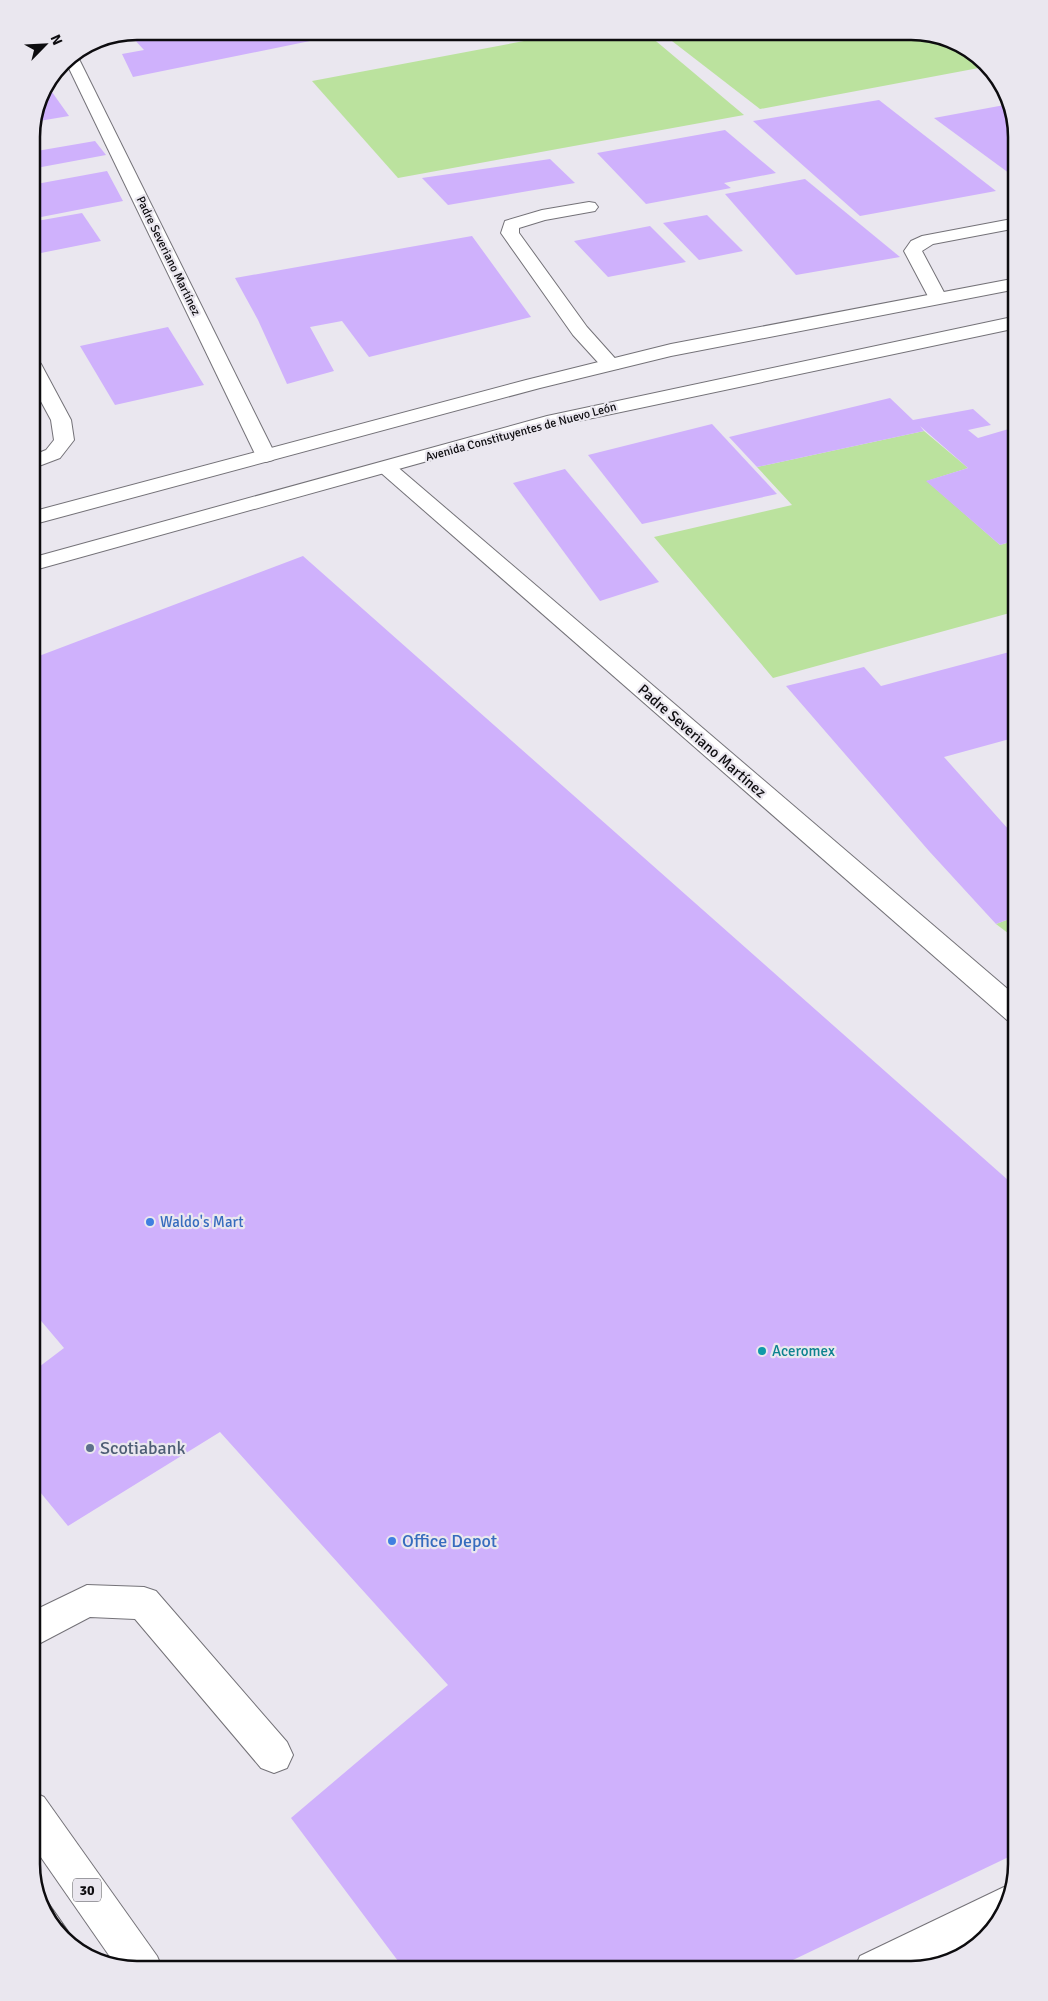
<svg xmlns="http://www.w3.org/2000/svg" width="1048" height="2001" font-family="Signika,sans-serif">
<rect width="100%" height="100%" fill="#eae7ef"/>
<!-- green -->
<g fill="#bbe29e">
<polygon points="577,31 644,31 744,115 398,178 312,81"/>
<polygon points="659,31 918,31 970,49 984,67 760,109"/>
<polygon points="924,431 968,468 927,481 1000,545 1017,540 1017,611 773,678 654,537 792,505 757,467"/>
<polygon points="1017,916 1017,940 996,924"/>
</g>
<!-- building -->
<g fill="#cfb1fc">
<polygon points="175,31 310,31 310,41 133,77 122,54 144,50 133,38"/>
<polygon points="47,85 69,116 33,122 39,96"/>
<polygon points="879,100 996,191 860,216 753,121"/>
<polygon points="1010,104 1017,137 1017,179 934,118"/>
<polygon points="725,130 776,173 724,183 731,188 646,204 597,153"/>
<polygon points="95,141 106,155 31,169 31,152"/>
<polygon points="550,159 575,183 448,205 422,178"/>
<polygon points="107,171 123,201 31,219 31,185"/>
<polygon points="805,179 900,257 796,275 725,194"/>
<polygon points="82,213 101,241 36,254 31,247 31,222"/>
<polygon points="707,215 743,251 699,260 663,223"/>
<polygon points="650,226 686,262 608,277 574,241"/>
<polygon points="472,236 531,317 369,357 342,321 310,327 334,371 287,384 258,320 235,278"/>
<polygon points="168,327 204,385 115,405 80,346"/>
<polygon points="890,398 913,420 973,409 991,425 968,430 978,438 1012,428 1017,433 1017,540 1000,545 926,481 968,468 920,426 924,431 757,467 729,437"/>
<polygon points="31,421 41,439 31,441"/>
<polygon points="712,424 777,494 642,524 588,455"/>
<polygon points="565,469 659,582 600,601 513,483"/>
<polygon points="303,556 1017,1188 1017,1853 772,1970 407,1970 398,1961 291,1818 448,1685 220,1432 68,1526 31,1481 31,1373 64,1348 31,1309 31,659"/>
<polygon points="1017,650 1017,737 944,757 1017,839 1017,916 996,924 929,851 786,686 864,667 881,686"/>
</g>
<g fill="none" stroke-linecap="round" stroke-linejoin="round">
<!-- lane casing -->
<g stroke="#747278" stroke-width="2">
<g id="lane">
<polygon points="589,202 595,203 598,207 595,211 545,220 519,228 519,233 587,327 621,365 618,369 604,369 573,335 501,233 505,221 542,210"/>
<polygon points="1017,218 1017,228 933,244 922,251 947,298 945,302 931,302 904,251 911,241 922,236"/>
<polygon points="31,358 38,360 41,364 71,420 74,440 60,458 31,469 31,456 46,450 54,440 51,420 31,383"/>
<polygon points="87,1585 144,1587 156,1591 287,1742 293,1755 287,1768 274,1773 261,1768 135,1619 90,1617 31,1648 31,1612"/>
<polygon points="1004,1887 1009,1889 999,1923 977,1941 922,1968 911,1970 854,1970 860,1956"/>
</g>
</g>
<!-- street casing -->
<g stroke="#747278" stroke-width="2">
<g id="street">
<polygon points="76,53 276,456 273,460 266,462 259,460 256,456 65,60"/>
<polygon points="387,462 394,464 1017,997 1017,1023 1007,1020 380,472 377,468 380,464"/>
</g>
</g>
<!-- secondary casing -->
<g stroke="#747278" stroke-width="2">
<g id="secondary">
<polygon points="1017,278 1017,289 671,356 540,388 31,525 31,512 526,380 671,344"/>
<polygon points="1017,316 1017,328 550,427 31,571 31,558 547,416"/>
</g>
</g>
<!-- highway casing -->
<g stroke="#747278" stroke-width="2">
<polygon id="highway" points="31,1791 44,1797 157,1956 163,1970 130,1970 115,1964 31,1843"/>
</g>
<!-- lane -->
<use href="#lane" fill="#fff" fill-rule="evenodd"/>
<!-- street -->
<use href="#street" fill="#fff" fill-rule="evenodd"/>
<!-- secondary -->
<use href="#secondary" fill="#fff" fill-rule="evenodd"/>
<!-- highway -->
<use href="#highway" fill="#fff" fill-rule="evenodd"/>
<!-- rail casing -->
<g stroke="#636267" stroke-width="7">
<polyline id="rail" points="36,1890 80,1953"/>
</g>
<!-- rail -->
<use href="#rail" stroke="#eae7ef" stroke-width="5" stroke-dasharray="14" stroke-linecap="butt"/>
</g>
<!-- markers -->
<g fill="#3f7fe0" stroke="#eae7ef" stroke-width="2">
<circle cx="150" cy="1222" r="5"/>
<circle cx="392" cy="1541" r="5"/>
</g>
<circle fill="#0f9aa8" stroke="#eae7ef" stroke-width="2" cx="762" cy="1351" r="5"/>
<circle fill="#5c6f8a" stroke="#eae7ef" stroke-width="2" cx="90" cy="1448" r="5"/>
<g text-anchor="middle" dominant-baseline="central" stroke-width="4.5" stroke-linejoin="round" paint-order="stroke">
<!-- far-street labels -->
<g font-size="12" fill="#0d0c0f" stroke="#eae7ef">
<text transform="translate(168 256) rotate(64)">Padre Severiano Martínez</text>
<text transform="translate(521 432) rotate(-15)">Avenida Constituyentes de Nuevo León</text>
</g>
<!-- shield labels -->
<rect fill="#eae7ef" stroke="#4f4e52" stroke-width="1" x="73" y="1878.5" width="28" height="23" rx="4"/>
<g font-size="14" font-weight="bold" fill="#0d0c0f">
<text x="87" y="1890">30</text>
</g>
<!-- street labels -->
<g font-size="15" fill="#0d0c0f" stroke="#eae7ef">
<text transform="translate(702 741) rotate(41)">Padre Severiano Martínez</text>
</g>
<!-- shop labels -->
<g font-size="15" fill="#366cbe" stroke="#eae7ef" text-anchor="start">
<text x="160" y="1222">Waldo's Mart</text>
</g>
<!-- culture labels -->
<g font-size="15" fill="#0d838f" stroke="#eae7ef" text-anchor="start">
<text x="772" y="1351">Aceromex</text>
</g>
<!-- near-service labels -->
<g font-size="18" fill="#4e5e75" stroke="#eae7ef" text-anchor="start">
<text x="100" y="1448">Scotiabank</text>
</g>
<!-- near-shop labels -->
<g font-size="18" fill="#366cbe" stroke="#eae7ef" text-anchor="start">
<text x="402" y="1541">Office Depot</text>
</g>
</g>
<!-- crop -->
<path d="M0 0H1048V2001H0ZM137 40H911A97 97 0 0 1 1008 137V1864A97 97 0 0 1 911 1961H137A97 97 0 0 1 40 1864V137A97 97 0 0 1 137 40Z" fill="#eae7ef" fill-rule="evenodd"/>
<path fill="none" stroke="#0d0c0f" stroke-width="2.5" d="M137 40H911A97 97 0 0 1 1008 137V1864A97 97 0 0 1 911 1961H137A97 97 0 0 1 40 1864V137A97 97 0 0 1 137 40Z"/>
<!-- north arrow -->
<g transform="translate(45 45) rotate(66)" stroke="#eae7ef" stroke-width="4" paint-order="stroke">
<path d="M0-4L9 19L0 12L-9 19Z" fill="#0d0c0f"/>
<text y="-8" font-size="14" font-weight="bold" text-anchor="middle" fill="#0d0c0f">N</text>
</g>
</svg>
